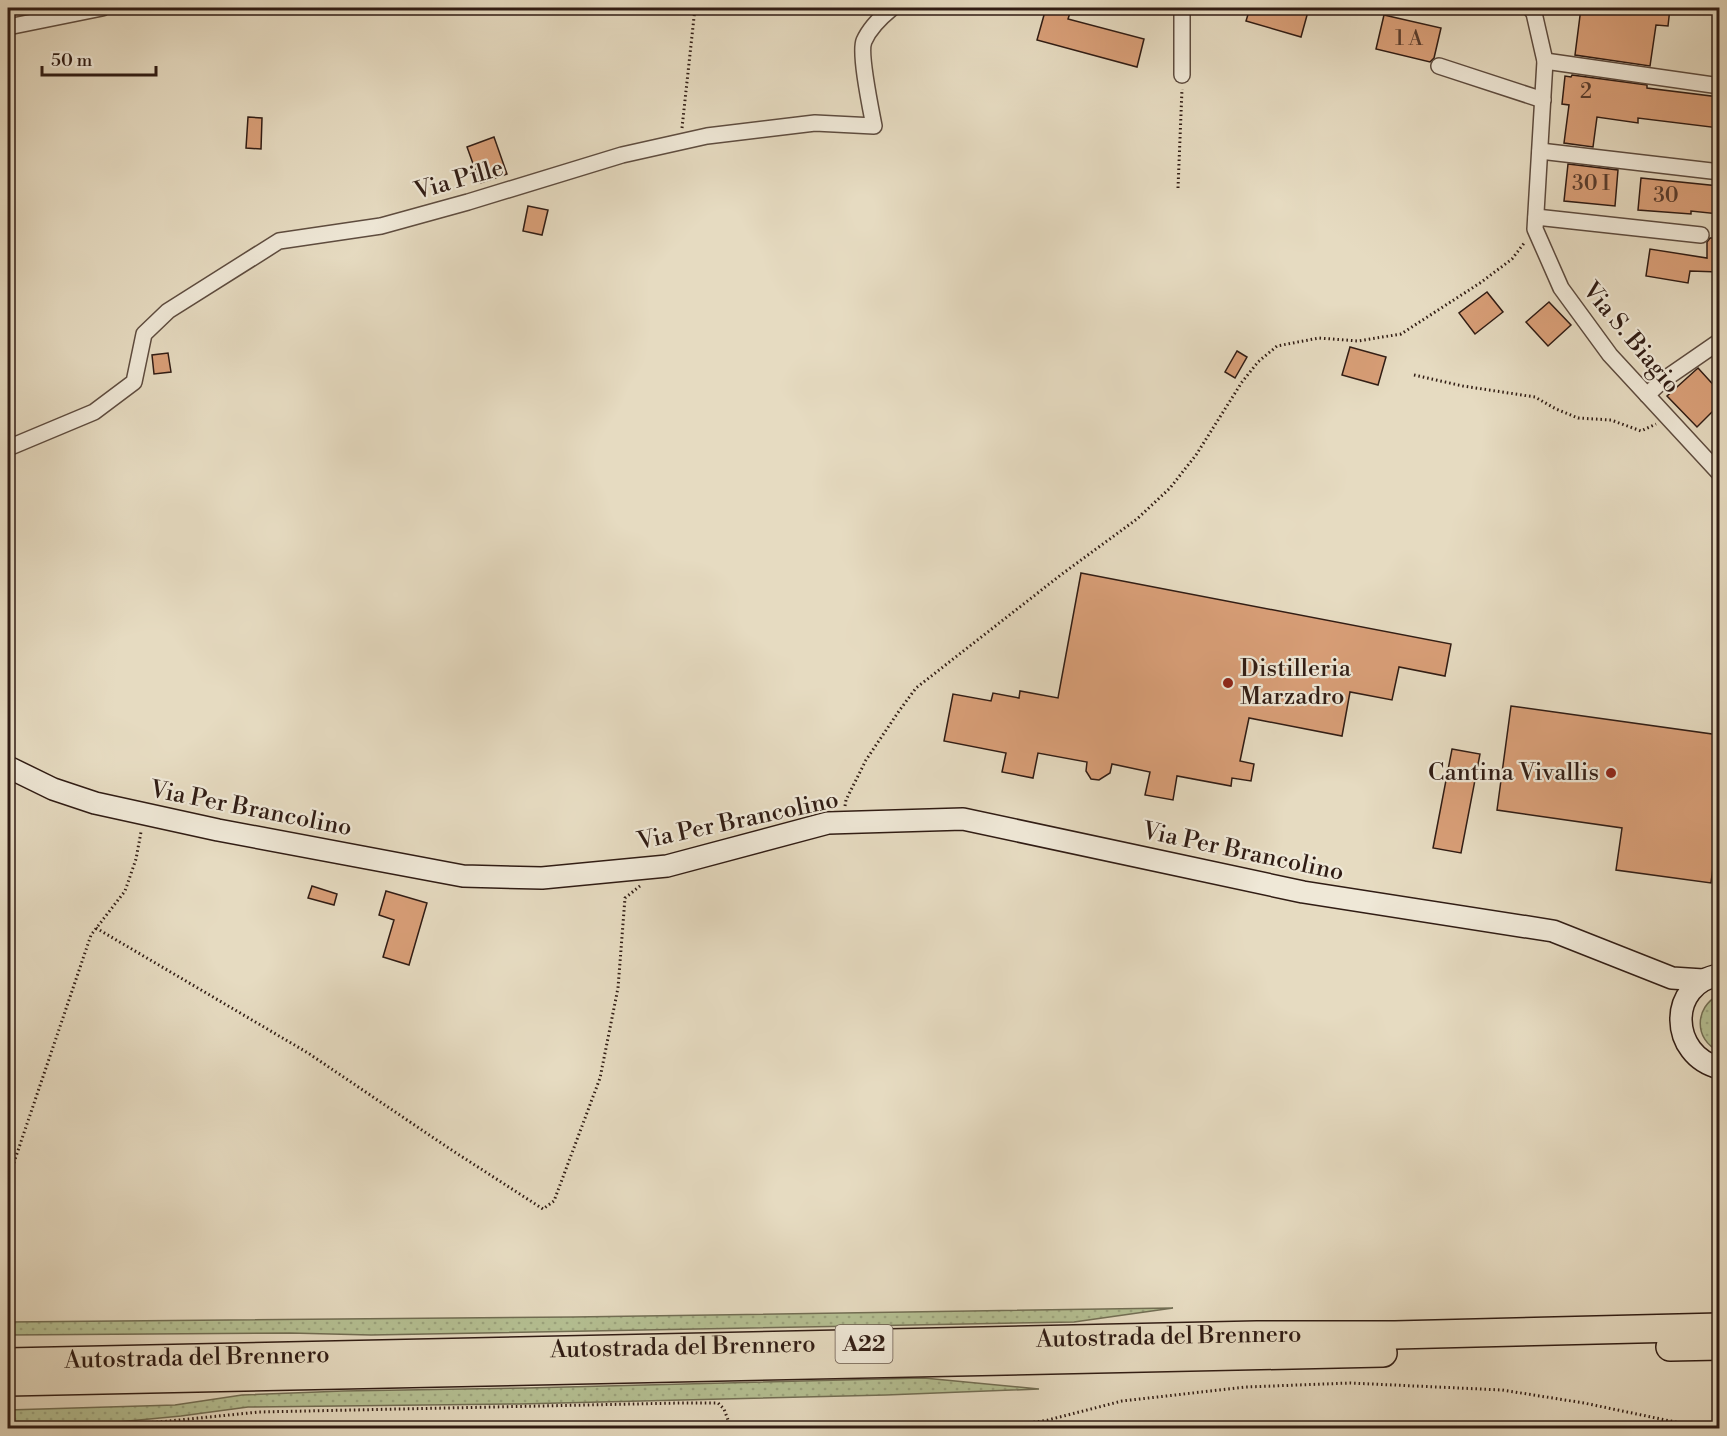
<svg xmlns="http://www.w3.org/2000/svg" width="1727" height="1436" font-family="'Libre Bodoni',serif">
<defs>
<pattern id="grass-dots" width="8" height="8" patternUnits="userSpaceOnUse" patternTransform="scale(1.5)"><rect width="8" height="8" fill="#b5c093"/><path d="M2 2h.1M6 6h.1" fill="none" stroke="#9ca47e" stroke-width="1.8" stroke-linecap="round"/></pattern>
</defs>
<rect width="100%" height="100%" fill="#e6dbc1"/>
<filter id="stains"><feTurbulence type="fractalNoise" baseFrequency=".00333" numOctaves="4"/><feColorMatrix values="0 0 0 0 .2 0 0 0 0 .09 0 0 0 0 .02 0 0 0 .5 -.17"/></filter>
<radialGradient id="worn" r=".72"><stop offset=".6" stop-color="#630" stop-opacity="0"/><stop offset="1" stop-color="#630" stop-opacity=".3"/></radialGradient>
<!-- grass -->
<g fill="url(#grass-dots)" stroke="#726e54" stroke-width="1.5">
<path d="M1719,995H1720L1719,1051C1694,1040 1694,1007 1719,995Z"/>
<polygon points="1173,1308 1074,1322 371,1335 290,1333 8,1335 8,1322 573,1317"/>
<polygon points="924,1378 1039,1389 886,1395 519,1404 248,1407 181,1416 118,1422 8,1423 8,1410 175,1405 242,1395 343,1391 527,1388"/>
</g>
<!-- building -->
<g fill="#d99f78" stroke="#301c14" stroke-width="1.5">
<polygon points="1046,8 1070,13 1068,19 1144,39 1137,67 1037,40"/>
<polygon points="1250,8 1309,8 1301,37 1246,21"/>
<polygon points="1581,8 1670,8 1668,26 1656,25 1650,66 1575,55"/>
<polygon points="1384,15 1441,28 1434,58 1430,62 1376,49"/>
<polygon points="1572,75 1647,85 1647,88 1719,97 1719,128 1638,118 1638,123 1597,117 1593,147 1564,143 1569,105 1562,104 1565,76 1571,77"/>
<polygon points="248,117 262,118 261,149 246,148"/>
<polygon points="494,137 507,174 480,183 467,147"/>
<polygon points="1568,164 1618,170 1615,206 1564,201"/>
<polygon points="1641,178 1719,186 1719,214 1691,211 1691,214 1638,210"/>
<polygon points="528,206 548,210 542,235 523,231"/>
<polygon points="1710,238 1719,238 1719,272 1690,271 1688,283 1646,276 1650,249 1707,258 1707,242"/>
<polygon points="1487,292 1503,312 1475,334 1459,313"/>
<polygon points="1549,302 1571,325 1548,346 1526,322"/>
<polygon points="1350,347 1386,357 1378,385 1342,375"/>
<polygon points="1237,351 1247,357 1235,378 1225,372"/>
<polygon points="168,353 171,372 154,374 152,355"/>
<polygon points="1698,368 1719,391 1719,405 1697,427 1667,396"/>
<polygon points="1081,573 1451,644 1445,676 1399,667 1392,700 1350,692 1342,736 1249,718 1240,761 1254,764 1251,781 1232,778 1231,786 1177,776 1173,800 1145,795 1150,772 1112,764 1110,773 1099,780 1091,779 1086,771 1087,762 1038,753 1033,778 1002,772 1006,753 944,741 953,694 991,701 993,693 1019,698 1020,691 1058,698"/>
<polygon points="1511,706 1719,735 1719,820 1711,883 1616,870 1622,828 1497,810"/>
<polygon points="1452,749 1480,754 1461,853 1433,848"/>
<polygon points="312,886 337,894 334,905 308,898"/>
<polygon points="386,891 427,903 409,965 383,957 394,920 379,915"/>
</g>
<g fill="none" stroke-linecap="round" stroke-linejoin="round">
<!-- minor casing -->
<g stroke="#5e4c3f" stroke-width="18">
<g id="minor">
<polyline points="1182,8 1182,75"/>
<polyline points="1530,8 1534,13 1545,61 1535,229 1561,288 1610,355 1720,474"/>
<polyline points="8,27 102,8"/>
<polyline points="1545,61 1720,86"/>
<polyline points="1439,66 1543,100"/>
<polyline points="1540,151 1720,172"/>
<polyline points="1536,217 1701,235"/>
<polyline points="1647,395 1662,381 1720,341"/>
<path d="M8,448L94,412L134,382L144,334L168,311L279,241L381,226L468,202L622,155L707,136L815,123L874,126C871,110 859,53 864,41C870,27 881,17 892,8"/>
</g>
</g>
<!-- secondary casing -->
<g stroke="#301c14" stroke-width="24">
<g id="secondary">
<polyline points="8,767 53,789 95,803 218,830 463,876 542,878 667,866 828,823 963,819 1303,892 1553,931 1672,978 1703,980"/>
<path d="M1720,975C1667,983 1669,1056 1720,1068"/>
</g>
</g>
<!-- motorway casing -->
<g stroke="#301c14" stroke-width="30">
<g id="motorway">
<polyline points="1670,1347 1720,1346"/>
<path id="s1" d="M8,1362L1257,1335H1395L1720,1327"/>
<polyline points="8,1382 1383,1353"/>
</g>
</g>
<!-- path -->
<g stroke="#301c14" stroke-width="3" stroke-dasharray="1.5 3" stroke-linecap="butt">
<polyline points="682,128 695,8"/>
<polyline points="1178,188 1182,89"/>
<polyline points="1414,375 1463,386 1535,397 1556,409 1578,418 1611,420 1641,431 1656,424"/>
<polyline points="845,806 846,800 866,760 899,711 916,688 1062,574 1137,519 1170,488 1196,455 1242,382 1258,362 1277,346 1319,338 1358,341 1401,334 1480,283 1512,259 1525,242"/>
<polyline points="96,928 308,1053 450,1149 543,1209 554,1201 600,1078 618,988 625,898 640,886"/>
<polyline points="8,1180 91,935 125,891 136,859 141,832"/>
<polyline points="8,1427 73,1427 159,1422 259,1412 680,1403 718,1403 724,1409 731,1428"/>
<polyline points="998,1428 1048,1420 1122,1401 1246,1387 1350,1383 1502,1390 1584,1403 1704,1428"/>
</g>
<!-- minor -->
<use href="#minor" stroke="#efe8d7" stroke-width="15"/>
<!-- secondary -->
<use href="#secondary" stroke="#efe8d7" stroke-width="21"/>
<!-- motorway -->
<use href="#motorway" stroke="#e6dbc1" stroke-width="27"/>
</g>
<!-- markers -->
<g fill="#8f2418" stroke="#efe8d7" stroke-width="2">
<circle cx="1228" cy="683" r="6"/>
<circle cx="1611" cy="773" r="6"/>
</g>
<g text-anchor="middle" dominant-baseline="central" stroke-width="4.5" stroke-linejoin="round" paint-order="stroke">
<!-- number labels -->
<g font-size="21" fill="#5a3d2d">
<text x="1409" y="39">1 A</text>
<text x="1586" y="92">2</text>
<text x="1591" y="184">30 I</text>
<text x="1666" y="196">30</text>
</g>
<!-- shield labels -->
<rect fill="#efe8d7" stroke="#69594e" stroke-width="1.5" x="835.5" y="1325" width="57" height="38" rx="4.5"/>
<g font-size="22" font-weight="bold" fill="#301c14">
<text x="864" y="1344">A22</text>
</g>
<!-- street labels -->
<g font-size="24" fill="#301c14" stroke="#efe8d7">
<text transform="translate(459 180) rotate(-16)">Via Pille</text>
<text transform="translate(1631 338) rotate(50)">Via S. Biagio</text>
<text transform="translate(251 809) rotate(11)">Via Per Brancolino</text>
<text transform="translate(738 821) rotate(-12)">Via Per Brancolino</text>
<text transform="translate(1243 852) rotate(12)">Via Per Brancolino</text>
<text stroke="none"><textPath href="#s1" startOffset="1161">Autostrada del Brennero</textPath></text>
<text stroke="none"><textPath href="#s1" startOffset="675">Autostrada del Brennero</textPath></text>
<text stroke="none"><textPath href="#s1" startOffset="189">Autostrada del Brennero</textPath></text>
</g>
<!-- poi labels -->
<g font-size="24" fill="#301c14" stroke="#efe8d7" text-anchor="start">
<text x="1240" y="669">Distilleria<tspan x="1240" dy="28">Marzadro</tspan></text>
<text x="1599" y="773" text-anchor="end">Cantina Vivallis</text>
</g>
</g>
<!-- margin -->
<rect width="1727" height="1436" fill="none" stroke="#e6dbc1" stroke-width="30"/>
<rect x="9" y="9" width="1709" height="1418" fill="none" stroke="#301c14" stroke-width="3"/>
<rect x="15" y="15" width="1697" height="1406" fill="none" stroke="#301c14" stroke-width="1.5"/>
<!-- scale -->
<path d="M42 66v9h114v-9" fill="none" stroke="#301c14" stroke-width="3"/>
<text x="51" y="66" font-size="18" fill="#301c14" stroke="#efe8d7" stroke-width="4.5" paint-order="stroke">50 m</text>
<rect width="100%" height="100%" filter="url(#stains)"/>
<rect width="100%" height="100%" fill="url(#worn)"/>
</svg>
